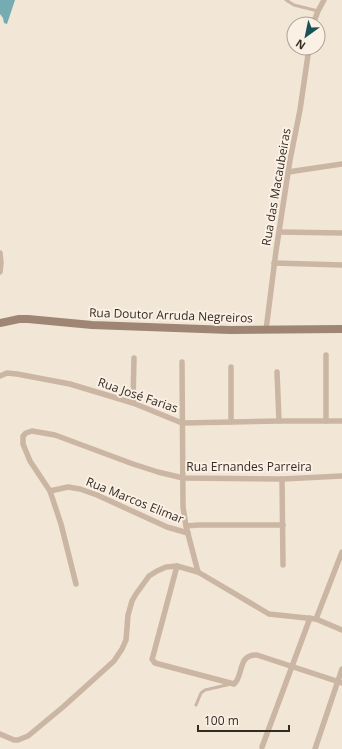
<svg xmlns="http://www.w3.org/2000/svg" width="342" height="749" font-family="'Open Sans',sans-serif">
<rect width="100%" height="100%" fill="#f2e6d7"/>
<!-- water -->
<polygon fill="#75acb1" points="0,0 15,0 7,24 4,23 3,18 0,14"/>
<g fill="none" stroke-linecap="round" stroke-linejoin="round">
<!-- lane -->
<g stroke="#cbb6a3" stroke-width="3">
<polyline points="286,0 294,5 318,11"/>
<polyline points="196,705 201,693 205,690 231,684"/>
</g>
<!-- street -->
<g stroke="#cbb6a3" stroke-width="5.5">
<polyline points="313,24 318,11 324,0"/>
<polyline points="288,172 342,164"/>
<polyline points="279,232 342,233"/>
<polyline points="0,253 1,263 0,272"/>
<polyline points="274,263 342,265"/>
<polyline points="266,330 276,251 290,160 300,110 309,48"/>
<polyline points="182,362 183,507 186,526 198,572"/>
<polyline points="231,367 231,422"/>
<polyline points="277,372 279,421"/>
<polyline points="0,376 7,373 17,374 70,384 133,403 182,423 279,421 342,421"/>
<polyline points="133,403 134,358"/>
<polyline points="326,421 326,355"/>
<polyline points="282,479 283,565"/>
<polyline points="50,491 68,487 80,489 97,495 167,527 188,533"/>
<polyline points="186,526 198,525 283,525"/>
<path d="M177,566L153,656L152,659L155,663L234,684C244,676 237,654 257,655L342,683"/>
<polyline points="76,584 61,524 50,491 30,461 23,444 23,436 26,433 32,431 55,435 133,464 158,472 183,478 282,479 342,476"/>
<polyline points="316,619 342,552"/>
<polyline points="0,734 14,740 18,740 28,736 63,707 114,661 122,649 126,640 128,615 132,601 136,594 149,576 157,571 166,567 177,566 198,572 269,614 316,619 342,630"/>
<polyline points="262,747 310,618"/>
<polyline points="315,749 342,669"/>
</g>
<!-- secondary -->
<polyline stroke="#9e8574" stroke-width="8" points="0,323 19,319 28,319 92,325 230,330 342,329"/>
</g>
<g text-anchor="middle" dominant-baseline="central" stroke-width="4" stroke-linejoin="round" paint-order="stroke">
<!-- street labels -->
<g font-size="12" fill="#352b25" stroke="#faf0e4">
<text transform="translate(276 187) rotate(-80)">Rua das Macaubeiras</text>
<text transform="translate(171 315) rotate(2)">Rua Doutor Arruda Negreiros</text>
<text transform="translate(138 395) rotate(19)">Rua José Farias</text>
<text x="249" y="466">Rua Ernandes Parreira</text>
<text transform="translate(135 500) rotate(22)">Rua Marcos Elimar</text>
</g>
</g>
<!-- north arrow -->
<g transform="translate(306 36) rotate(213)"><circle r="19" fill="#faf0e4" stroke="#aba198"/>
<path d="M0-3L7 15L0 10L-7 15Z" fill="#195259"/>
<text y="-6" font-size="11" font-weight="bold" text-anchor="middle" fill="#352b25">N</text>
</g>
<!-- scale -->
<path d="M198 725v6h91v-6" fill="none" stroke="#352b25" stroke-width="2"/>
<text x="204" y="725" font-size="12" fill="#352b25" stroke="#faf0e4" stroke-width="3" paint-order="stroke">100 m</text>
</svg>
